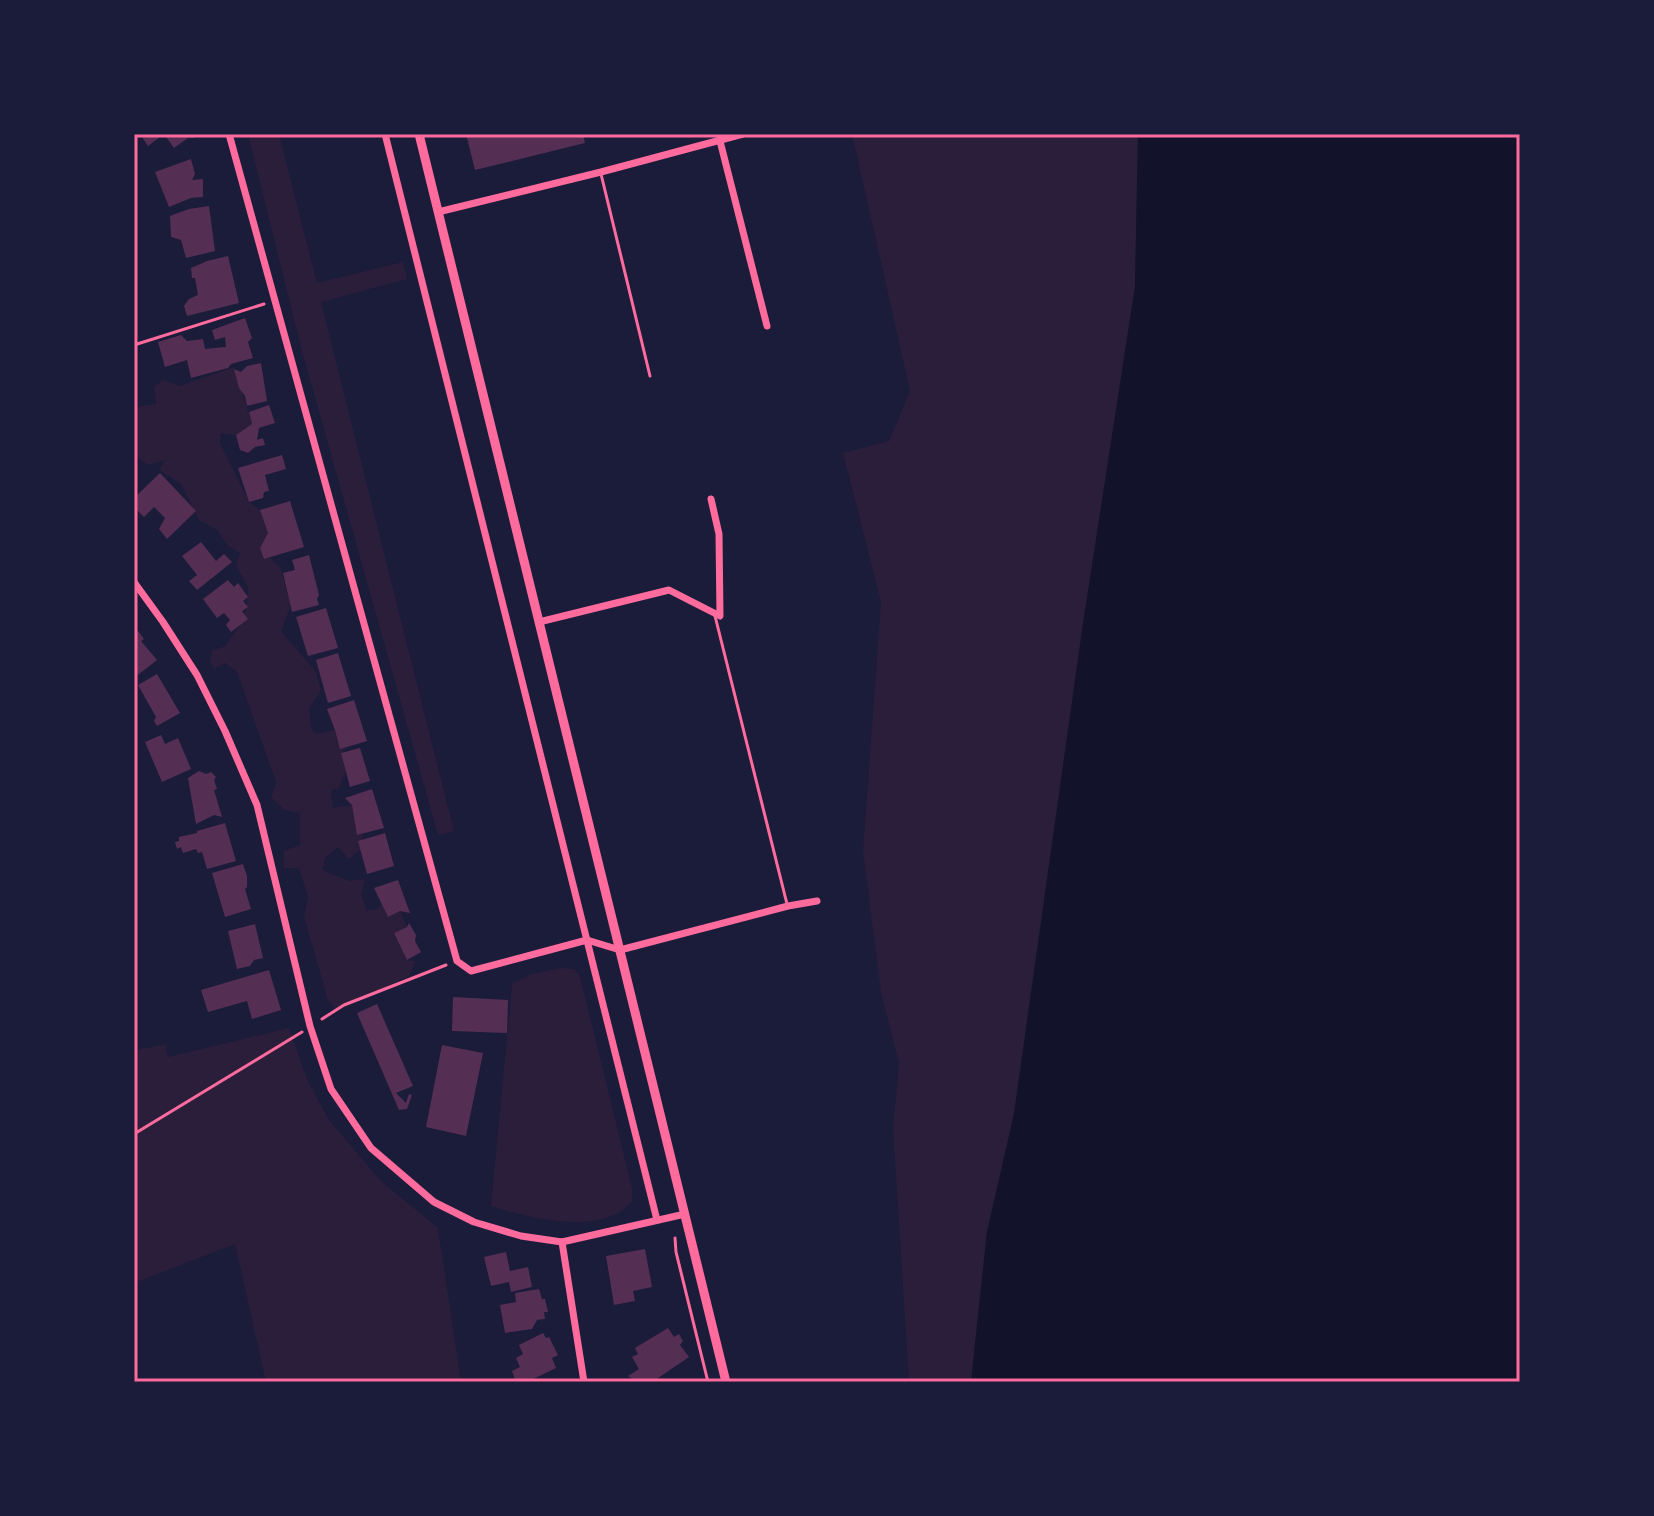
<svg xmlns="http://www.w3.org/2000/svg" width="1654" height="1516" font-family="'Space Grotesk',sans-serif">
<rect width="100%" height="100%" fill="#1b1b3a"/>
<!-- green -->
<g fill="#2a1e3b">
<polygon points="248,134 279,134 317,283 403,262 407,279 321,302 454,831 438,835 300,344"/>
<polygon points="852,134 1138,134 1135,287 1083,624 1014,1114 987,1232 971,1382 909,1382 893,1129 899,1063 881,993 863,851 881,602 843,453 889,441 910,391"/>
<polygon points="234,367 252,424 236,435 221,433 220,443 249,502 260,510 268,533 260,548 264,559 270,558 280,567 291,605 281,631 316,672 321,690 309,709 312,730 317,734 335,730 340,748 347,747 341,753 346,772 339,788 331,790 333,808 352,805 358,835 364,834 360,850 349,859 338,847 325,858 323,870 349,881 365,879 361,895 367,910 374,910 382,905 388,917 400,911 407,927 394,934 407,960 416,961 409,976 336,1010 328,1000 304,917 308,897 299,868 284,868 284,851 300,845 300,813 285,810 271,798 276,782 237,672 225,663 214,669 210,661 212,651 225,646 241,624 247,607 248,587 236,566 240,553 228,546 216,529 199,520 181,484 159,470 165,460 148,465 134,455 134,407 156,404 154,386 164,380 179,386"/>
<path d="M561,968L574,969L580,976L632,1188V1202C600,1237 530,1218 491,1206L512,984L531,974Z"/>
<polygon points="289,1028 307,1079 329,1120 381,1181 438,1228 461,1382 266,1382 235,1244 134,1283 134,1051 165,1044 168,1057"/>
</g>
<!-- water -->
<polygon fill="#12122b" points="1138,134 1520,134 1520,1382 971,1382 987,1232 1014,1114 1083,624 1135,287"/>
<!-- building -->
<g fill="#542f53">
<polygon points="140,134 193,134 195,138 188,138 174,148 164,134 148,146"/>
<polygon points="466,134 583,134 585,143 475,170"/>
<polygon points="191,159 195,174 192,180 203,179 203,197 191,198 169,207 155,172"/>
<polygon points="209,206 215,251 186,258 181,240 171,237 170,216 189,209"/>
<polygon points="228,256 239,303 187,316 184,306 189,299 198,295 195,278 192,278 191,268 207,261"/>
<polygon points="245,318 252,338 248,342 253,358 231,364 228,368 191,378 187,360 165,367 158,342 181,335 187,341 203,339 205,349 226,347 225,337 215,340 212,330"/>
<polygon points="261,363 267,401 247,406 245,396 239,388 234,369 241,372 247,366"/>
<polygon points="269,405 275,423 259,428 257,440 263,438 265,445 255,447 248,453 240,450 236,435 252,424 249,412"/>
<polygon points="282,455 286,469 265,475 269,491 264,492 263,498 249,502 238,468"/>
<polygon points="160,473 196,511 167,539 159,529 165,518 154,507 144,517 134,507 134,498"/>
<polygon points="290,501 304,547 264,559 260,548 268,533 260,510"/>
<polygon points="201,542 216,561 224,554 232,562 197,590 189,581 197,575 182,556"/>
<polygon points="309,555 319,595 317,599 319,605 292,612 283,573 295,570 292,560"/>
<polygon points="228,580 234,587 238,583 248,597 243,601 248,607 242,611 248,619 231,632 226,625 230,620 224,613 217,618 203,599"/>
<polygon points="326,608 338,648 308,656 296,617"/>
<polygon points="138,631 144,639 141,641 157,660 134,678 134,634"/>
<polygon points="338,653 351,696 328,703 316,660"/>
<polygon points="157,674 180,713 157,726 154,721 156,717 138,685"/>
<polygon points="354,700 367,741 340,749 335,730 327,709"/>
<polygon points="161,735 165,744 178,738 191,769 162,782 145,742"/>
<polygon points="360,748 370,781 350,787 341,753"/>
<polygon points="199,771 206,774 211,772 216,777 214,780 217,789 214,790 222,817 214,815 196,824 188,778"/>
<polygon points="372,789 384,828 357,835 352,805 345,798"/>
<polygon points="225,823 236,861 207,869 202,852 198,853 196,849 183,853 181,847 177,849 175,842 179,841 179,837 197,833 197,831"/>
<polygon points="385,833 394,866 367,874 358,841"/>
<polygon points="243,864 247,876 247,887 245,889 251,909 225,917 212,873"/>
<polygon points="398,880 410,913 400,911 388,917 374,888"/>
<polygon points="409,923 416,935 415,941 421,952 407,960 394,933 407,927"/>
<polygon points="255,924 263,958 254,960 250,966 237,969 228,931"/>
<polygon points="269,970 281,1010 252,1019 247,1001 208,1012 201,990"/>
<polygon points="453,997 508,1000 507,1033 452,1031"/>
<polygon points="377,1004 413,1086 396,1093 406,1103 409,1094 412,1095 407,1109 399,1110 357,1013"/>
<polygon points="442,1045 483,1053 466,1136 426,1127"/>
<polygon points="645,1249 652,1287 633,1291 635,1301 614,1305 606,1256"/>
<polygon points="506,1252 510,1271 528,1267 532,1287 511,1292 509,1282 491,1286 484,1257"/>
<polygon points="539,1289 542,1299 545,1299 548,1312 544,1312 545,1319 537,1320 532,1329 505,1333 500,1305 516,1302 515,1293"/>
<polygon points="668,1328 674,1337 679,1334 683,1341 680,1345 689,1357 658,1378 658,1382 637,1382 628,1376 639,1369 632,1357 638,1354 635,1348"/>
<polygon points="543,1333 546,1338 549,1337 558,1355 552,1358 556,1368 527,1382 516,1382 512,1371 520,1367 516,1358 523,1354 519,1345"/>
</g>
<g fill="none" stroke-linecap="round" stroke-linejoin="round">
<!-- path -->
<g stroke="#ff6b9d" stroke-width="3">
<polyline points="134,345 264,304"/>
<polyline points="322,1019 344,1005 446,965"/>
<polyline points="134,1134 302,1032"/>
<polyline points="675,1238 676,1252 708,1382"/>
</g>
<!-- service -->
<g stroke="#ff6b9d" stroke-width="3">
<polyline points="601,174 650,376"/>
<polyline points="715,616 787,904"/>
</g>
<!-- minor -->
<g stroke="#ff6b9d" stroke-width="7">
<polyline points="229,134 457,961 471,971 587,940 620,950 788,906 817,901"/>
<polyline points="385,134 657,1220"/>
<polyline points="720,141 767,326"/>
<polyline points="438,212 601,172 743,134"/>
<polyline points="134,582 163,622 197,675 225,731 257,805 310,1026 331,1089 371,1148 434,1202 474,1222 521,1236 562,1242 685,1214"/>
<polyline points="539,622 669,590 720,616 719,534 711,499"/>
<polyline points="562,1242 584,1382"/>
</g>
<!-- tertiary -->
<polyline stroke="#ff6b9d" stroke-width="9" points="419,134 726,1382"/>
</g>
<!-- border -->
<rect width="1654" height="1516" fill="none" stroke="#1b1b3a" stroke-width="272"/>
<rect x="136" y="136" width="1382" height="1244" fill="none" stroke="#ff6b9d" stroke-width="3"/>
</svg>
